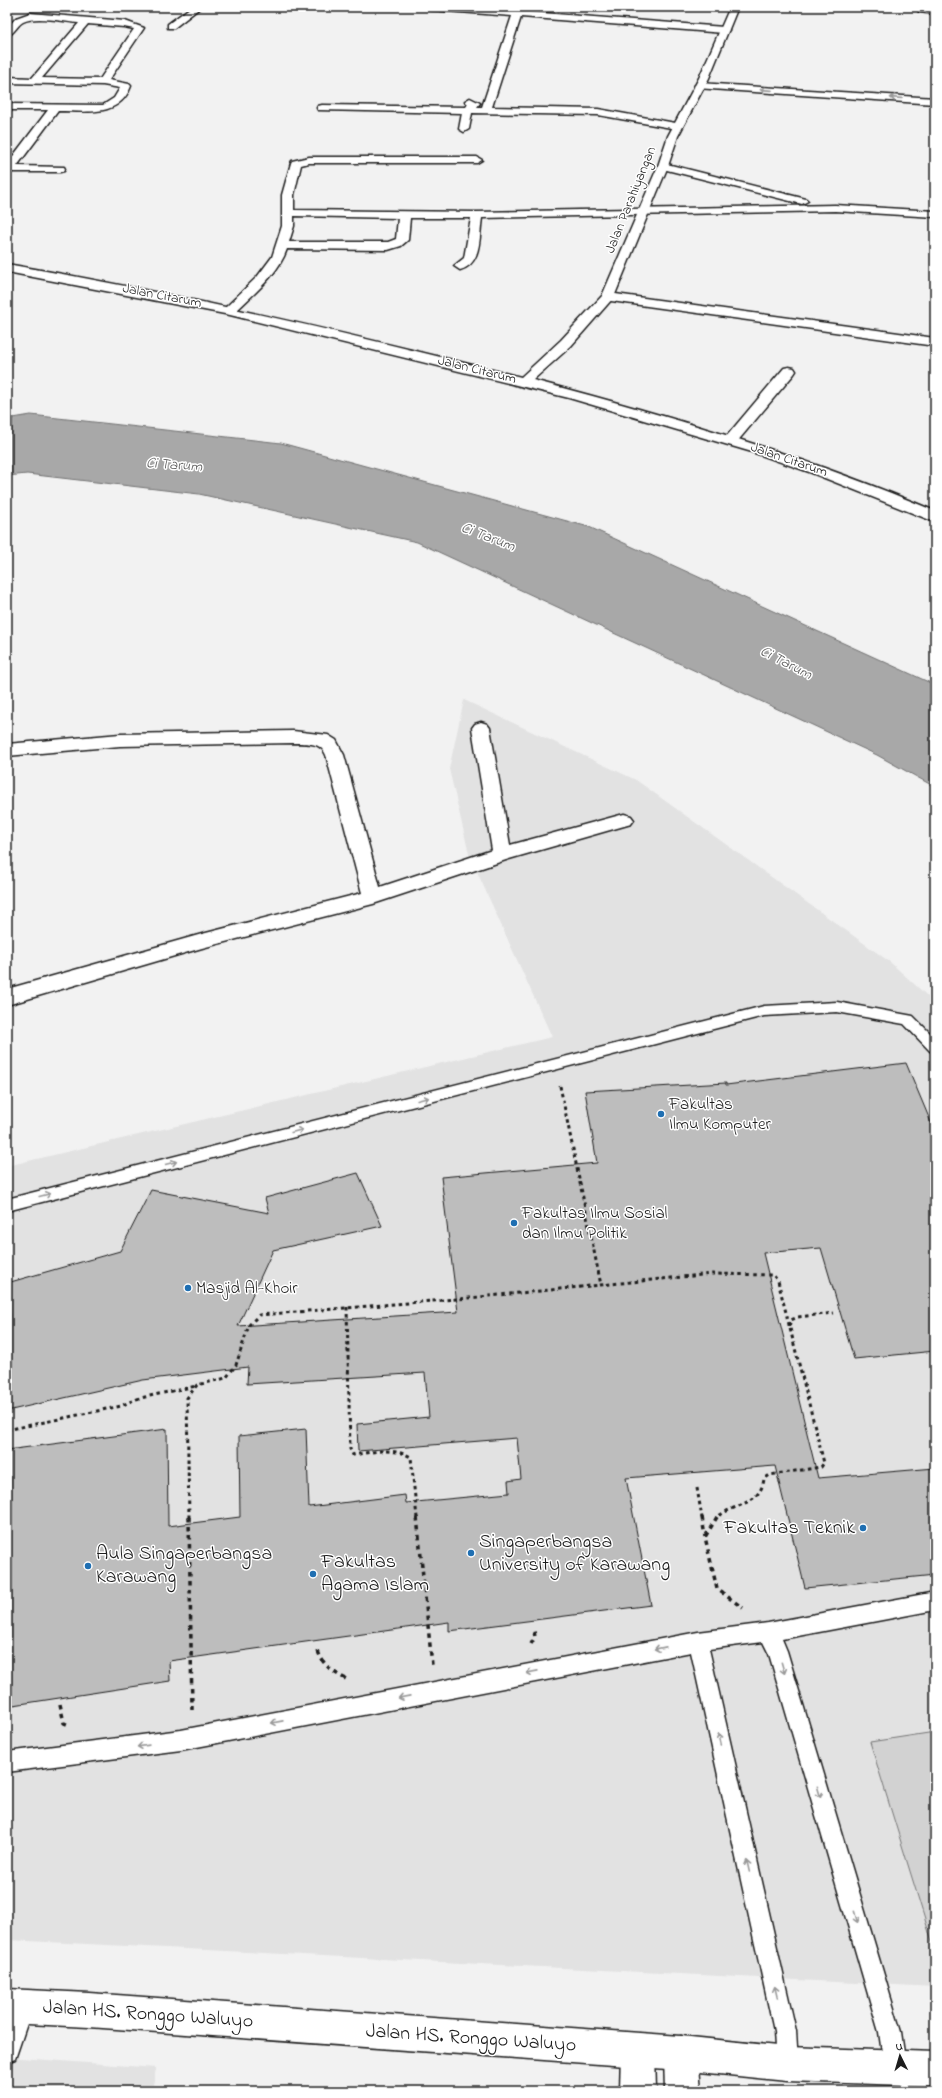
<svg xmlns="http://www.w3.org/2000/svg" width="942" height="2098" font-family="'Indie Flower',sans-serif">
<rect width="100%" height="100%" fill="#f2f2f2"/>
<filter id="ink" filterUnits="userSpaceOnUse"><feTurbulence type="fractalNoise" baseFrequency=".025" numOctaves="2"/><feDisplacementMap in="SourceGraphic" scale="8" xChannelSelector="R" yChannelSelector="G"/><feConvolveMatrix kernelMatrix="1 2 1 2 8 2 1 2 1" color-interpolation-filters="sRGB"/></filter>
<g filter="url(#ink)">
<!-- built -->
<g fill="#e2e2e2">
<polygon points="464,700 636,780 890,962 935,1003 935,1987 7,1940 7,1166 552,1037 469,854 449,769"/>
<polygon points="7,2057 156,2068 152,2091 7,2091"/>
</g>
<!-- green -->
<polygon fill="#d2d2d2" stroke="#777" points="935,1732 935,1952 870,1742"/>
<!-- water -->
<polygon fill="#a8a8a8" stroke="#707070" points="31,415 281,443 589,527 935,685 935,787 877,755 417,542 199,494 27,474 7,476 7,419"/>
<!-- building -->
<polygon fill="#bdbdbd" stroke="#1c1c1c" points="906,1063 935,1132 935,1351 854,1359 821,1248 763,1253 818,1478 935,1468 935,1575 805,1588 775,1466 626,1478 651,1605 449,1631 449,1622 169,1661 170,1681 7,1706 7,1450 167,1429 168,1526 240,1517 239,1436 306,1429 309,1507 405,1495 406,1503 509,1493 508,1481 521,1479 517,1438 358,1451 357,1424 429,1417 425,1373 247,1384 248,1367 143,1380 7,1411 7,1322 10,1317 7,1283 120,1251 151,1190 269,1213 265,1198 358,1173 382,1226 273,1250 238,1326 458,1312 441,1177 597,1163 585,1091 726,1083 726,1085"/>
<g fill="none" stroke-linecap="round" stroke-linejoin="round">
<!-- service casing -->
<g stroke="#1c1c1c" stroke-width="3">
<g id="service">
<polygon points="837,1002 913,1016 935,1038 935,1052 930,1051 904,1024 837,1012 764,1016 7,1211 7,1199 764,1006"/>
<polygon points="935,1592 935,1610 782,1639 787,1651 901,2032 906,2067 903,2075 895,2078 887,2075 884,2067 879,2032 769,1654 763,1642 709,1649 796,2031 798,2064 795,2072 787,2075 779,2072 776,2064 774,2031 691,1652 181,1750 7,1772 7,1752 181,1730 698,1632 768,1623"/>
<polygon points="22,1995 30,1998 33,2006 15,2059 7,2062 7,2018 14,1998"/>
</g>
</g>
<!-- minor casing -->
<g stroke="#1c1c1c" stroke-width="3">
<g id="minor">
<polygon points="191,7 201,7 174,28 168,28 168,24"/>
<polygon points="428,7 465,7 724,27 729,30 724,33 521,17 492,107 598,109 681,124 682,126 677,129 598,115 472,113 469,129 464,132 459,129 462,113 318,110 317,108 318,106 322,105 466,107 468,104 465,101 470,98 480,103 477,107 482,107 512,16 432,10"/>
<polygon points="922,7 935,8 935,14 919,12 918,10"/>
<path d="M30,13L125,21L144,28L109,80L129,84L131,86C119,118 86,111 58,111L17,166L64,167L65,169L64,171L60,172H7V164L48,110H7V104L103,105L114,98L120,88L103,85L7,83V77L32,78L79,23C66,22 35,15 23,22C17,25 14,34 7,36V28L16,18ZM88,24L124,27L134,29L100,79L42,78Z"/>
<polygon points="699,83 935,98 935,104 696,88 694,86"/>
<path d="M309,157H477L482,160L477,163H309L301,165L294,195V210L477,212L835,205L935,211V217L835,211L482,218C479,237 482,264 460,270L454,266L464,258L471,218H410L408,240L401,246L388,250L287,249C278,275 253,294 234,313H226L224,310L226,307L257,277L272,257L282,226V195L291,163L292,161ZM294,216L398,218L396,239L388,242H289L294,226Z"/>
<polygon points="663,163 806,199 808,201 802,204 659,168 658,166"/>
<polygon points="608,293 935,338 935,346 604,300 602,297 604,294"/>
<polygon points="789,367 794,368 796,371 794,374 736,443 726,443 724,440 726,437 784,368"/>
<path d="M481,722L487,724L490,728L510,845L624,814L631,816L634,820L631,824L509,859L373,904L202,948L7,1005V989L202,934L362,893L326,755C320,741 307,744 293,743L120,746L7,756V744L120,734L293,731L328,735L336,740L344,755L380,887L492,850L472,728L475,724Z"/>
<polygon points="638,2035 650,2040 655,2052 656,2091 620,2091 621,2052 626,2040"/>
<polygon points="681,2036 693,2041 698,2053 701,2091 665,2091 664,2053 669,2041"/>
</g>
</g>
<!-- tertiary casing -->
<g stroke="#1c1c1c" stroke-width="3">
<g id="tertiary">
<path d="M730,7H738L709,78L678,136L668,166L614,297L571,346L533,380C670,416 805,456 935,511V522L812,473L752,452L569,398L230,315L7,272V264C180,294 351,334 521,377L561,340L602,296L658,166L668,136L699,78Z"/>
<polygon points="7,1989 89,1993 681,2036 787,2047 935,2052 935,2086 787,2081 681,2070 89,2027 7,2023"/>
</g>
</g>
<!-- path-far1 -->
<g stroke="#1c1c1c" stroke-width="3" stroke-dasharray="3.5 3.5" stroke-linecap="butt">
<polyline points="560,1086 601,1285"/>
<path d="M347,1307L350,1449L353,1455C372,1452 393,1447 411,1457L417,1518"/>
<polyline points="789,1326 791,1320 798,1317 834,1313"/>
<polyline points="7,1430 121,1406 136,1399 196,1386"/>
<polyline points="697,1488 702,1518"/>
<path d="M189,1518L187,1398L197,1385L226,1378L236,1365L249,1325L259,1315L469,1298L712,1274L773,1275L778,1281L824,1463L821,1467L770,1475L764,1479C760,1506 734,1503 716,1518"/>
</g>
<!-- path -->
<g stroke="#1c1c1c" stroke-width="3.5" stroke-dasharray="4.5 4.5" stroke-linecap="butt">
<polyline points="189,1517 192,1710"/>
<polyline points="417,1517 432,1665"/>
<polyline points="702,1517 705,1537"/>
<polyline points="717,1517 705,1537 717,1589 743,1608"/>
<polyline points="531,1644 535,1637 534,1631"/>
<path d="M318,1651C323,1666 334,1673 348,1680"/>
<polyline points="60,1704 64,1723 69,1725"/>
</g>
<!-- service -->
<use href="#service" fill="#fff" fill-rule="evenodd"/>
<!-- minor -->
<use href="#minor" fill="#fff" fill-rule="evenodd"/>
<!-- tertiary -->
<use href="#tertiary" fill="#fff" fill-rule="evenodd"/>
</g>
<!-- one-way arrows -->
<defs><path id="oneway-shaft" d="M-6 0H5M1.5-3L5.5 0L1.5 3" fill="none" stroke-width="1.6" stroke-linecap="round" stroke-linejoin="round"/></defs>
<g stroke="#999">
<use href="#oneway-shaft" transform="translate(766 90) rotate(-176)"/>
<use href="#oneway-shaft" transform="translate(896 98) rotate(-176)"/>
<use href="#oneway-shaft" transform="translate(423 1099) rotate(-14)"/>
<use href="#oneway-shaft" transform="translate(297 1131) rotate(-14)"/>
<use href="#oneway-shaft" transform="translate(171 1163) rotate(-14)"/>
<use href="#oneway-shaft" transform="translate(45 1195) rotate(-14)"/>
<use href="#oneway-shaft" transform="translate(660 1648) rotate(169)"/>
<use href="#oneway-shaft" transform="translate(783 1668) rotate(74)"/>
<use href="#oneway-shaft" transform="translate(532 1672) rotate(169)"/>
<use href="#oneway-shaft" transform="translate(404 1697) rotate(169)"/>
<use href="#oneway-shaft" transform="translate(277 1722) rotate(169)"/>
<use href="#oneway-shaft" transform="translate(720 1739) rotate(-103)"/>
<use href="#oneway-shaft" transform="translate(143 1746) rotate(172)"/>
<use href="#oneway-shaft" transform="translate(819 1792) rotate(74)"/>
<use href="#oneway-shaft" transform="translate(748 1866) rotate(-103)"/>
<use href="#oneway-shaft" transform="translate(856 1917) rotate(74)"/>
<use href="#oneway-shaft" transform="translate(776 1992) rotate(-103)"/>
</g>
</g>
<!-- markers -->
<g fill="#1f6fb2" stroke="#fff" stroke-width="1.5">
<circle cx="661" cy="1114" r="4"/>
<circle cx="514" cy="1223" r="4"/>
<circle cx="188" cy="1288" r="4"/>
<circle cx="863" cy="1528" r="4"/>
<circle cx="471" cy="1553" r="4"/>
<circle cx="88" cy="1566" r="4"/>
<circle cx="313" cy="1574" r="4"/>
</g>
<g text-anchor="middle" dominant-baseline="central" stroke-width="3" stroke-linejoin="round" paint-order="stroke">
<!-- far-street labels -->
<g font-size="14" fill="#1c1c1c" stroke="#fff">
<text transform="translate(631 200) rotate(-68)">Jalan Parahiyangan</text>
<text transform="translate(162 296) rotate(11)">Jalan Citarum</text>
<text transform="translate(477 370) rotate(14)">Jalan Citarum</text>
<text transform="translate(789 460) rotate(19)">Jalan Citarum</text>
</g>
<!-- far-water labels -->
<g font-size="15" font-style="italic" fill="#5b5b5b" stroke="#fff">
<text transform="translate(174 465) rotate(4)">Ci Tarum</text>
<text transform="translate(488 537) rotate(21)">Ci Tarum</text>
<text transform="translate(786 663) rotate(27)">Ci Tarum</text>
</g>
<!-- poi labels -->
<g font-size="17" fill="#1c1c1c" stroke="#fff" text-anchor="start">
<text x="669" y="1104">Fakultas<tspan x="669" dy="20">Ilmu Komputer</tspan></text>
<text x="522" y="1213">Fakultas Ilmu Sosial<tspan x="522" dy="20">dan Ilmu Politik</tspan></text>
<text x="196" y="1288">Masjid Al-Khoir</text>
</g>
<!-- near-poi labels -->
<g font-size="20" fill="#1c1c1c" stroke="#fff" text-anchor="start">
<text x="855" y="1528" text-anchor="end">Fakultas Teknik</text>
<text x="479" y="1542">Singaperbangsa<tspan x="479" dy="23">University of Karawang</tspan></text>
<text x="96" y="1554">Aula Singaperbangsa<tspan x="96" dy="23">Karawang</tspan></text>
<text x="321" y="1562">Fakultas<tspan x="321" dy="23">Agama Islam</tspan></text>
</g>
<!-- near-street labels -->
<g font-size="20" fill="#1c1c1c" stroke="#fff">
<text transform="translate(148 2015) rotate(4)">Jalan HS. Ronggo Waluyo</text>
<text transform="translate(471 2039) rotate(4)">Jalan HS. Ronggo Waluyo</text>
</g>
</g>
<!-- margin -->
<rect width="942" height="2098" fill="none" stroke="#fff" stroke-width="24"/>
<rect x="12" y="12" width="918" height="2074" fill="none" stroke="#1c1c1c" stroke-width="1.5" filter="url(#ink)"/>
<!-- north arrow -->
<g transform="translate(900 2056) rotate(355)" stroke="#ffffff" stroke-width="3" paint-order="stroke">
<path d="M0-3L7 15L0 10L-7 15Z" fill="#1c1c1c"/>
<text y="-6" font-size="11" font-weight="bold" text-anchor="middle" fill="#1c1c1c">U</text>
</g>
</svg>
